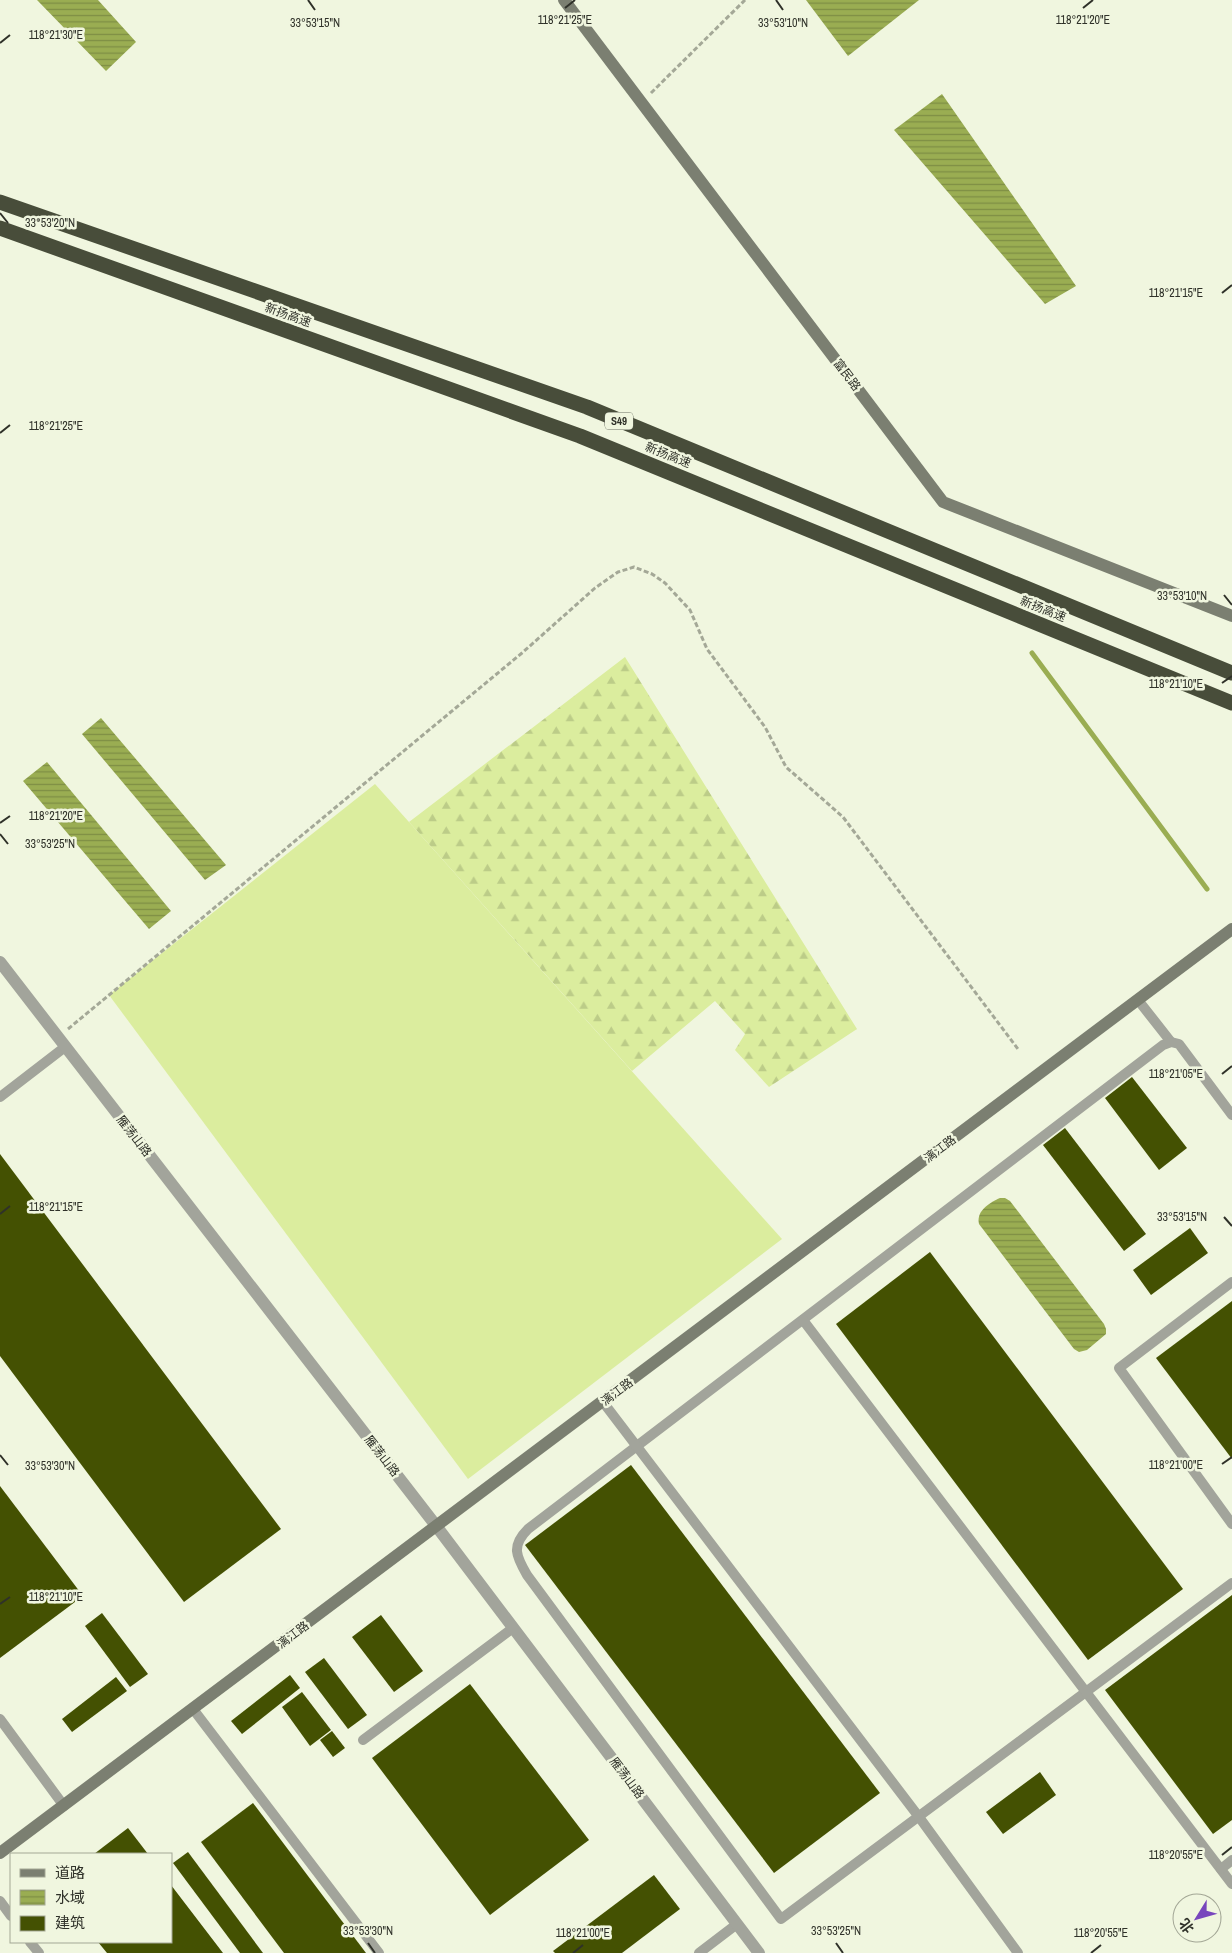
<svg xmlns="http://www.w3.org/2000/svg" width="1232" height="1953" font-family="'Archivo Narrow','Noto Sans SC',sans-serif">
<defs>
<pattern id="forest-firs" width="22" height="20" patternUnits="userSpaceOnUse" patternTransform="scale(1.25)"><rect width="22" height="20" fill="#dbed9e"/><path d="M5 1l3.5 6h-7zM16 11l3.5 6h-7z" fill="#bccc88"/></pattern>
<pattern id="water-rules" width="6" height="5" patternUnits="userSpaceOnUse" patternTransform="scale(1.25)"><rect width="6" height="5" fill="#9aad52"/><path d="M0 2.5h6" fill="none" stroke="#7e8d44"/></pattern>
</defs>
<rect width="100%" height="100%" fill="#f0f6df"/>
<!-- forest -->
<polygon fill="url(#forest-firs)" points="625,657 857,1029 769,1087 735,1050 745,1034 715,1001 632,1071 409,822"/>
<!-- garden -->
<polygon fill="#dbed9e" points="375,784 782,1239 468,1479 109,995"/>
<!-- water -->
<g fill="url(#water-rules)">
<polygon points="37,0 98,0 136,42 106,71"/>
<polygon points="806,0 919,0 848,56"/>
<polygon points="942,94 1076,286 1045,304 894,130"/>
<polygon points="101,718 226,865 205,880 82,734"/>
<polygon points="47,762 171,911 149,929 23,781"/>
<path d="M1000,1198H1005L1010,1201L1104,1324L1106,1329V1334L1087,1350L1079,1352L1074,1349L979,1224C976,1211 989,1203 1000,1198Z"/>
</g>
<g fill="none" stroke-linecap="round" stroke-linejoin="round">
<!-- stream -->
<polyline stroke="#9aad52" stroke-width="5" points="1032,653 1207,889"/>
</g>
<!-- building -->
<g fill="#445102">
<polygon points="1132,1077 1187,1148 1159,1170 1105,1098"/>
<polygon points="1065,1128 1146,1234 1124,1251 1043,1145"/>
<polygon points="0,1154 281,1529 184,1602 0,1356"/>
<polygon points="1190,1228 1208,1253 1151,1295 1133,1270"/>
<polygon points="930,1252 1183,1589 1088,1660 836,1324"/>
<polygon points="1232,1301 1232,1459 1156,1358"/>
<polygon points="631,1465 880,1793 774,1873 525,1545"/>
<polygon points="0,1486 83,1596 0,1658"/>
<polygon points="1232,1595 1232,1820 1213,1834 1105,1690"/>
<polygon points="102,1613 148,1674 130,1687 85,1626"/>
<polygon points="381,1615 423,1671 394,1692 352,1637"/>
<polygon points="324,1658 367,1715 348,1729 305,1672"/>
<polygon points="290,1675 300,1688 242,1734 231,1721"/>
<polygon points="116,1677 127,1691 72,1732 62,1719"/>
<polygon points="470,1684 589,1840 490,1915 372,1758"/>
<polygon points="302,1692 331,1730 310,1746 282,1707"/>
<polygon points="332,1731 345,1748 333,1757 320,1740"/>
<polygon points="1040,1772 1056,1795 1003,1834 986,1812"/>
<polygon points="253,1803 366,1953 284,1953 201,1842"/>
<polygon points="128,1828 148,1854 94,1854"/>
<polygon points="188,1852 263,1953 240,1953 173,1863"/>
<polygon points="654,1875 680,1909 622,1953 555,1953 553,1951"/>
<polygon points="171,1885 223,1953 107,1953 98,1942 171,1942"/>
</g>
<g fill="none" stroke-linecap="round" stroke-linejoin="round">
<!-- path -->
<g stroke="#a4a897" stroke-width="3" stroke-dasharray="5 2.5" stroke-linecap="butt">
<polyline points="651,93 745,0"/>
<polyline points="68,1029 522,653 595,588 618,572 634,567 652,574 665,583 690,610 707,649 765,727 786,767 843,817 1018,1049"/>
</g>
<!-- lane -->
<g stroke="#a2a49b" stroke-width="10">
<polyline points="1138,1000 1171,1042"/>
<polyline points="0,1097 65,1047"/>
<path d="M1232,1115L1179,1044L1171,1042L1163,1045L528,1529C511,1546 516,1556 527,1575L781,1919L1232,1583"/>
<polyline points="1232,1282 1119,1368 1232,1524"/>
<polyline points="803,1320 1232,1884"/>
<polyline points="603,1402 919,1817 1018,1953"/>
<polyline points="193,1709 379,1953"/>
<polyline points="0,1719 64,1806"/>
<polyline points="363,1740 513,1628"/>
<polyline points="1221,1869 1232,1860"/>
<polyline points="0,1901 11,1916"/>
<polyline points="30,1942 39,1953"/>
<polyline points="699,1953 737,1924"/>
</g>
<!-- street -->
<polyline stroke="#a2a49b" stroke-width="12" points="0,962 437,1527 759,1953"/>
<!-- secondary -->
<g stroke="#7b7f71" stroke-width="12">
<polyline points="564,0 943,502 1232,616"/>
<polyline points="0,1853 1232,929"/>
</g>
<!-- highway -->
<g stroke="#484d3a" stroke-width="15">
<polyline points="0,202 587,407 1232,673"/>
<polyline points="0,228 580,436 1232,703"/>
</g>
</g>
<!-- ticks -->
<path fill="none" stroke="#2f3129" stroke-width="2" d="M308,0L315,10M776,0L783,10M565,8L575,0M1083,8L1093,0M0,43L10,35M0,213L8,223M1222,293L1232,285M0,433L10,425M1224,595L1232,605M1222,683L1232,676M0,823L10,816M0,834L8,844M1222,1074L1232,1066M0,1214L10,1206M1224,1217L1232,1226M0,1455L8,1465M1222,1464L1232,1457M0,1604L10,1597M1222,1855L1232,1847M368,1943L375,1953M836,1943L843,1953M573,1953L583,1945M1091,1953L1101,1945"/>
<g text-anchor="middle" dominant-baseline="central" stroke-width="5" stroke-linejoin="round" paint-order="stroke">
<!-- shield labels -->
<rect fill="#f0f6df" stroke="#696c60" stroke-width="1" x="605" y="412.5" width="28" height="17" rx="4"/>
<g font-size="11" font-weight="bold" fill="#2f3129">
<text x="619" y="421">S49</text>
</g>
<!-- street labels -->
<g font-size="12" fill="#2f3129" stroke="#f0f6df">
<text transform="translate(288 315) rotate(20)">新扬高速</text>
<text transform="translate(847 375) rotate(53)">富民路</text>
<text transform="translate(668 455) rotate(22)">新扬高速</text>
<text transform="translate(1043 609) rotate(22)">新扬高速</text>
<text transform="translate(134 1136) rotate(52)">雁荡山路</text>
<text transform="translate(940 1149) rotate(-37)">漓江路</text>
<text transform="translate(617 1392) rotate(-37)">漓江路</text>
<text transform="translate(382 1456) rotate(52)">雁荡山路</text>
<text transform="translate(293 1635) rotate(-37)">漓江路</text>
<text transform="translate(627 1778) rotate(53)">雁荡山路</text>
</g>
</g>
<g font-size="12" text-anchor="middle" fill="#2f3129" stroke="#f0f6df" stroke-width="5" stroke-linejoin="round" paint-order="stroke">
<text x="565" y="24">118°21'25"E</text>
<text x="1083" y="24">118°21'20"E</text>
<text x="315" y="27">33°53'15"N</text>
<text x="783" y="27">33°53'10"N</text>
<text x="56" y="39">118°21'30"E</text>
<text x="50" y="227">33°53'20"N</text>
<text x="1176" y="297">118°21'15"E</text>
<text x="56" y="430">118°21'25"E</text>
<text x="1182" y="600">33°53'10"N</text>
<text x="1176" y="688">118°21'10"E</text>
<text x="56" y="820">118°21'20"E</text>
<text x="50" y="848">33°53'25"N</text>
<text x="1176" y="1078">118°21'05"E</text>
<text x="56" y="1211">118°21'15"E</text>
<text x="1182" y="1221">33°53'15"N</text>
<text x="1176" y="1469">118°21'00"E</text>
<text x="50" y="1470">33°53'30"N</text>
<text x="56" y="1601">118°21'10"E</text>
<text x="1176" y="1859">118°20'55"E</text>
<text x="368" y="1935">33°53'30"N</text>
<text x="836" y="1935">33°53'25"N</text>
<text x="583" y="1937">118°21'00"E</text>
<text x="1101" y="1937">118°20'55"E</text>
</g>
<!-- legend -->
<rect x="10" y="1853" width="162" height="90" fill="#f0f6df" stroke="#a3a796"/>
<rect x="20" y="1869" width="25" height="8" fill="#7b7f71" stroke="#a3a796"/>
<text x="55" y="1878" font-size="15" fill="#2f3129">道路</text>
<rect x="20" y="1890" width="25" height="15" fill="url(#water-rules)" stroke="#a3a796"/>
<text x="55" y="1903" font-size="15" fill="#2f3129">水域</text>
<rect x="20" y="1916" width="25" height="15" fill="#445102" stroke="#a3a796"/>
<text x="55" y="1928" font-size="15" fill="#2f3129">建筑</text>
<!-- north arrow -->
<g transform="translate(1197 1918) rotate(233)"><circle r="24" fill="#f0f6df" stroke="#a3a796"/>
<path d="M0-4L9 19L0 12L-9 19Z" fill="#7846bd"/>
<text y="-8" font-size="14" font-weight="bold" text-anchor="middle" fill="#2f3129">北</text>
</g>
</svg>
